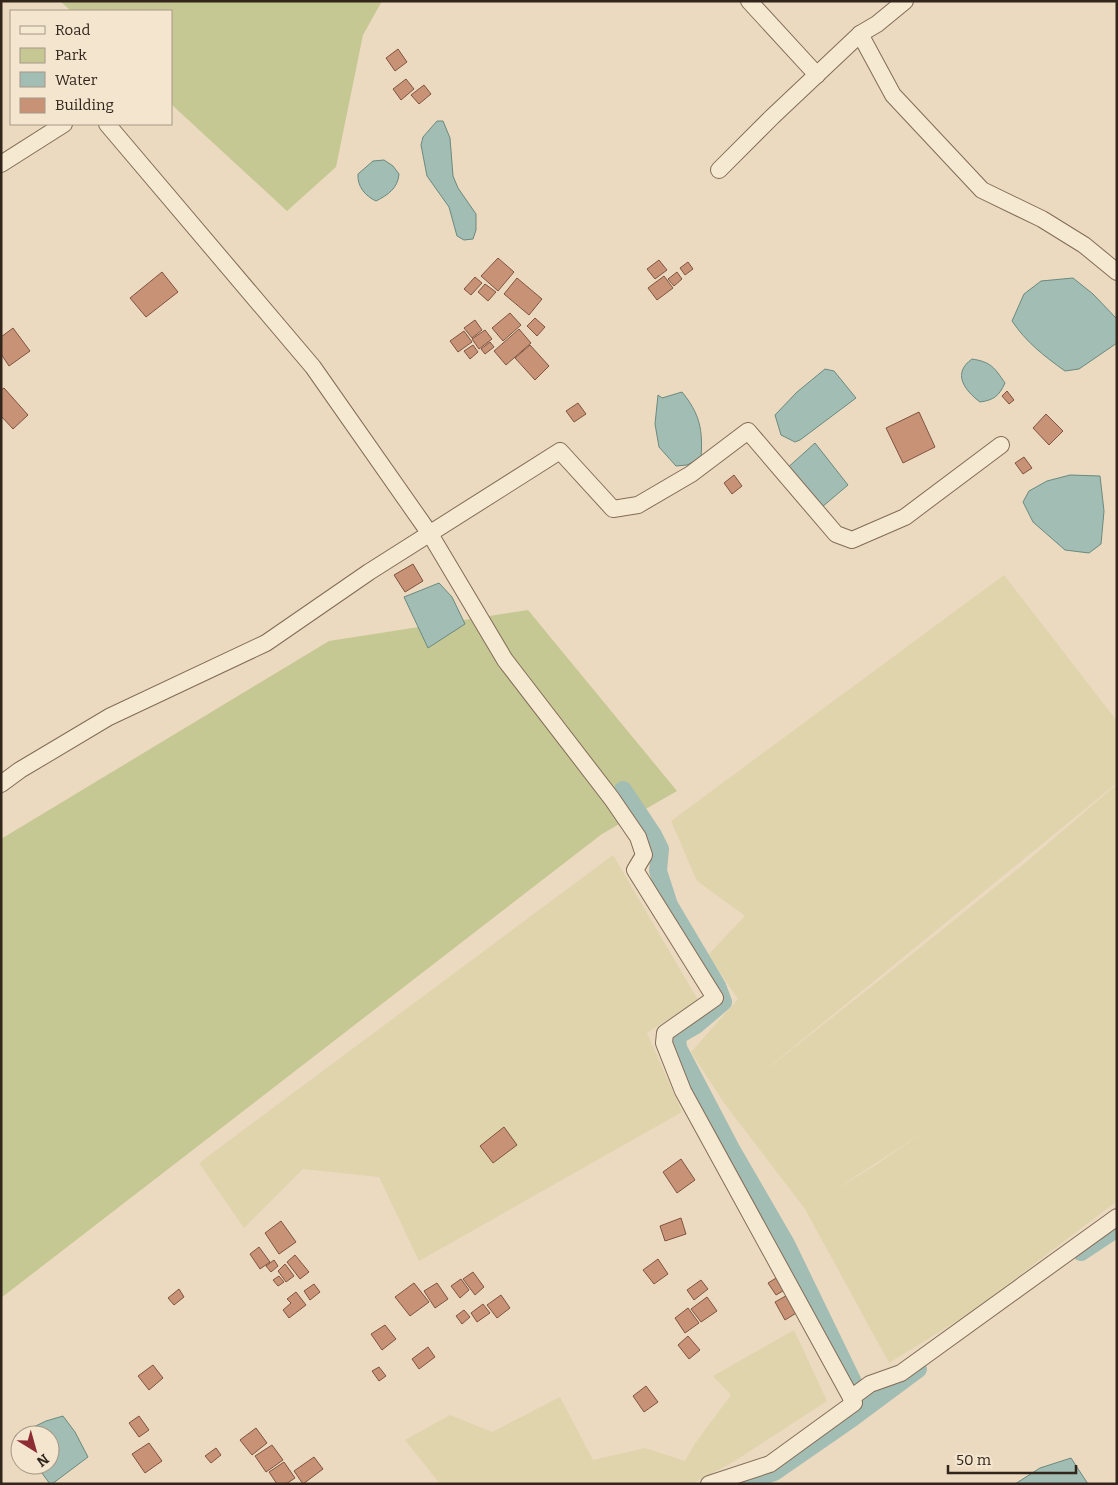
<svg xmlns="http://www.w3.org/2000/svg" width="1118" height="1485" font-family="Bitter,serif">
<rect width="100%" height="100%" fill="#ebdabf"/>
<!-- farmland -->
<g fill="#e0d4ad" fill-rule="evenodd">
<path d="M1004,575L1117,721V783L759,1075L881,979L1024,864L1117,784V1201L970,1313L889,1363L805,1209L724,1103L691,1052L738,999L708,955L745,916L697,881L671,821ZM930,1128L871,1168L833,1191Z"/>
<polygon points="613,855 698,1000 647,1033 682,1112 419,1261 379,1177 303,1169 244,1228 199,1163"/>
<polygon points="794,1330 827,1401 733,1462 692,1484 440,1484 405,1440 450,1415 492,1432 560,1397 593,1460 645,1448 685,1461 696,1442 731,1395 713,1376"/>
</g>
<!-- green -->
<g fill="#c6c894">
<polygon points="60,1 382,1 363,35 336,167 287,211 171,104 171,11 71,11"/>
<polygon points="528,610 677,791 602,834 1,1298 1,839 329,641"/>
</g>
<!-- water -->
<g fill="#a2bdb3" stroke="#6a8a7f">
<polygon points="437,121 443,121 450,138 453,176 458,188 476,214 476,230 473,239 464,240 457,236 449,207 427,176 421,145 423,137"/>
<path d="M384,160L393,166L399,174C398,188 388,195 376,201C365,196 357,186 358,174L373,161Z"/>
<path d="M1073,278L1093,294L1117,319V343L1079,369L1065,371C1044,356 1026,342 1012,321L1024,294L1041,281Z"/>
<path d="M972,359C991,362 994,367 1005,383C999,396 994,400 980,402C964,390 952,373 972,359Z"/>
<polygon points="825,369 834,371 856,398 800,440 795,442 781,435 775,415 797,392"/>
<path d="M682,392C700,414 703,430 701,458L687,465L676,466L659,447L655,424L658,395L662,398Z"/>
<polygon points="815,443 848,485 822,507 785,470"/>
<polygon points="1070,475 1100,476 1104,511 1101,544 1089,553 1065,550 1033,522 1023,502 1029,491 1047,481"/>
<polygon points="439,583 452,597 465,624 428,648 404,597"/>
<polygon points="63,1416 75,1432 88,1457 52,1484 50,1484 36,1465 50,1465 50,1435 20,1435 20,1444 15,1436 46,1421"/>
<polygon points="1071,1458 1088,1484 1015,1484 1040,1468"/>
</g>
<g fill="none" stroke-linecap="round" stroke-linejoin="round">
<!-- canal -->
<g stroke="#a2bdb3" stroke-width="18">
<polyline points="623,790 653,835 660,849 658,871 669,905 717,986 723,1002 696,1025 677,1036 678,1048 731,1149 786,1244 865,1407"/>
<polyline points="1081,1252 1117,1228"/>
<polyline points="741,1484 774,1472 852,1418 918,1369"/>
</g>
</g>
<!-- building -->
<g fill="#c79276" stroke="#805440">
<polygon points="398,49 407,62 395,71 386,58"/>
<polygon points="406,79 414,89 401,100 393,89"/>
<polygon points="424,85 431,94 419,104 411,95"/>
<polygon points="498,258 514,272 498,291 481,276"/>
<polygon points="659,260 667,270 655,279 647,269"/>
<polygon points="688,262 693,269 685,275 680,268"/>
<polygon points="162,272 178,292 146,317 130,298"/>
<polygon points="677,272 682,279 674,286 668,279"/>
<polygon points="664,276 673,288 657,300 648,288"/>
<polygon points="475,277 482,283 471,295 464,289"/>
<polygon points="517,278 542,299 529,315 504,294"/>
<polygon points="485,284 496,292 488,301 478,292"/>
<polygon points="510,313 521,325 503,341 492,328"/>
<polygon points="535,318 545,327 537,336 527,326"/>
<polygon points="475,320 482,330 472,338 464,328"/>
<polygon points="13,328 30,351 9,366 1,354 1,337"/>
<polygon points="519,329 531,343 506,365 494,351"/>
<polygon points="485,330 492,339 479,349 472,339"/>
<polygon points="464,331 472,342 458,352 450,341"/>
<polygon points="490,342 494,347 485,354 481,349"/>
<polygon points="473,345 478,352 470,359 464,351"/>
<polygon points="530,345 549,366 535,380 515,358"/>
<polygon points="4,388 28,415 13,429 1,416 1,390"/>
<polygon points="1007,391 1014,400 1009,404 1002,396"/>
<polygon points="578,403 586,414 574,422 566,411"/>
<polygon points="919,412 935,447 903,463 886,428"/>
<polygon points="1046,414 1063,431 1049,445 1033,428"/>
<polygon points="1024,457 1032,468 1023,474 1015,463"/>
<polygon points="734,475 742,486 732,494 724,483"/>
<polygon points="413,564 423,581 405,592 394,575"/>
<polygon points="504,1127 517,1145 493,1163 480,1146"/>
<polygon points="681,1159 695,1180 677,1193 663,1172"/>
<polygon points="681,1218 686,1234 665,1241 660,1226"/>
<polygon points="281,1221 296,1242 279,1254 265,1233"/>
<polygon points="259,1247 270,1262 260,1269 250,1254"/>
<polygon points="295,1255 309,1272 300,1279 287,1262"/>
<polygon points="658,1259 668,1274 654,1284 643,1270"/>
<polygon points="274,1260 278,1266 271,1272 266,1266"/>
<polygon points="285,1264 294,1276 286,1282 278,1271"/>
<polygon points="473,1272 484,1287 475,1295 463,1279"/>
<polygon points="781,1275 788,1288 776,1295 768,1283"/>
<polygon points="279,1276 284,1282 278,1286 273,1280"/>
<polygon points="461,1279 469,1290 460,1298 451,1286"/>
<polygon points="701,1280 708,1289 694,1300 687,1290"/>
<polygon points="414,1283 429,1302 410,1316 395,1297"/>
<polygon points="437,1283 448,1299 435,1308 424,1291"/>
<polygon points="314,1284 320,1292 310,1300 304,1291"/>
<polygon points="179,1289 184,1297 174,1305 168,1298"/>
<polygon points="296,1292 306,1305 289,1318 283,1310 291,1303 287,1299"/>
<polygon points="791,1293 801,1310 785,1320 775,1302"/>
<polygon points="501,1295 510,1308 497,1318 487,1305"/>
<polygon points="707,1297 717,1311 701,1322 691,1309"/>
<polygon points="483,1304 490,1313 477,1322 471,1313"/>
<polygon points="688,1308 699,1323 685,1333 675,1318"/>
<polygon points="464,1310 470,1317 462,1324 456,1316"/>
<polygon points="385,1325 396,1339 382,1350 371,1334"/>
<polygon points="688,1336 700,1350 689,1359 678,1345"/>
<polygon points="428,1347 435,1357 419,1369 412,1359"/>
<polygon points="153,1365 163,1378 149,1390 138,1376"/>
<polygon points="379,1367 386,1376 379,1381 372,1371"/>
<polygon points="646,1386 658,1402 644,1412 633,1396"/>
<polygon points="139,1416 149,1430 139,1437 129,1423"/>
<polygon points="256,1428 267,1443 252,1455 240,1440"/>
<polygon points="149,1443 162,1461 145,1473 132,1454"/>
<polygon points="272,1445 283,1460 266,1472 255,1456"/>
<polygon points="216,1448 221,1455 211,1463 205,1456"/>
<polygon points="314,1457 323,1469 303,1484 294,1471"/>
<polygon points="284,1462 295,1478 286,1484 277,1484 269,1472"/>
</g>
<g fill="none" stroke-linecap="round" stroke-linejoin="round">
<!-- street casing -->
<g stroke="#826c58" stroke-width="18">
<g id="street">
<polyline points="749,1 817,75"/>
<polyline points="860,34 893,95 982,190 1042,219 1084,245 1117,272"/>
<polyline points="107,124 313,367 430,534 505,660 612,799 638,837 644,855 635,870 715,998 665,1033 664,1043 683,1091 854,1403 770,1464 709,1484"/>
<polyline points="1,164 64,124"/>
<polyline points="719,170 772,117 860,34 877,24 905,1"/>
<polyline points="1,784 20,770 109,717 266,643 369,572 560,451 613,509 638,505 691,474 748,431 836,534 852,540 905,517 1001,445"/>
<polyline points="851,1398 870,1384 901,1373 1117,1217"/>
</g>
</g>
<!-- street -->
<use href="#street" stroke="#f6e9d1" stroke-width="16"/>
</g>
<!-- border -->
<rect width="1118" height="1485" fill="none" stroke="#32251c" stroke-width="5"/>
<!-- legend -->
<rect x="10" y="10" width="162" height="115" fill="#f3e5ce" stroke="#a69887"/>
<rect x="20" y="26" width="25" height="8" fill="#f6e9d1" stroke="#a69887"/>
<text x="55" y="35" font-size="15" fill="#32251c">Road</text>
<rect x="20" y="48" width="25" height="15" fill="#c6c894" stroke="#a69887"/>
<text x="55" y="60" font-size="15" fill="#32251c">Park</text>
<rect x="20" y="72" width="25" height="15" fill="#a2bdb3" stroke="#a69887"/>
<text x="55" y="85" font-size="15" fill="#32251c">Water</text>
<rect x="20" y="98" width="25" height="15" fill="#c79276" stroke="#a69887"/>
<text x="55" y="110" font-size="15" fill="#32251c">Building</text>
<!-- north arrow -->
<g transform="translate(35 1450) rotate(143)"><circle r="24" fill="#f3e5ce" stroke="#a69887"/>
<path d="M0-4L9 19L0 12L-9 19Z" fill="#8e2c34"/>
<text y="-8" font-size="14" font-weight="bold" text-anchor="middle" fill="#32251c">N</text>
</g>
<!-- scale -->
<path d="M948 1465v8h128v-8" fill="none" stroke="#32251c" stroke-width="2.5"/>
<text x="956" y="1465" font-size="15" fill="#32251c" stroke="#f3e5ce" stroke-width="4" paint-order="stroke">50 m</text>
</svg>
